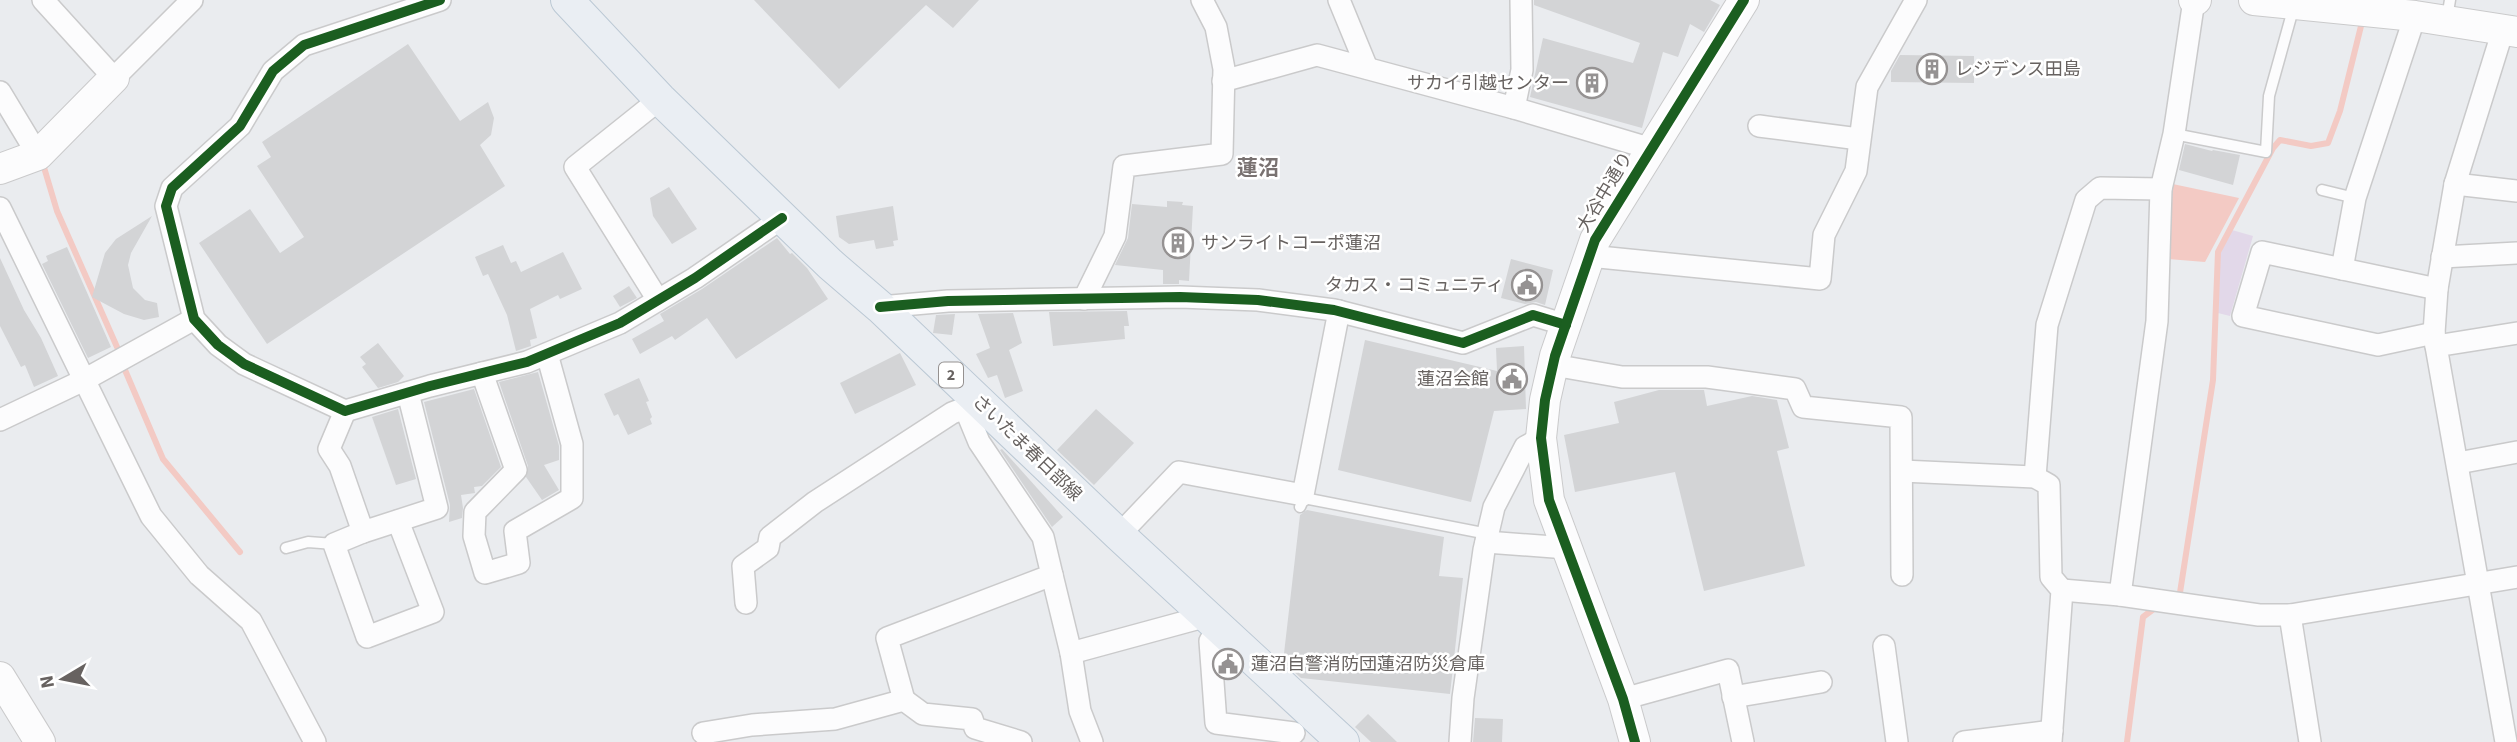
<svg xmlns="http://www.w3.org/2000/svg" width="2517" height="742" font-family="'Source Sans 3','Noto Sans JP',sans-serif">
<rect width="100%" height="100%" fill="#eaecef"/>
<!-- green -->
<polygon fill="#e2d8e9" points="2232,230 2253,236 2230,316 2218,313 2220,254"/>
<!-- water -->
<polygon fill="#f3cac4" points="2168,183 2239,198 2205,262 2168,259"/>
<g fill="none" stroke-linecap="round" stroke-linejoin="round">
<!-- stream -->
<g stroke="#f3cac4" stroke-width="6">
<polyline points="43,164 57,211 117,347"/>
<polyline points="122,363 163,459 240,552"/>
<polyline points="2179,599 2213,380 2218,252 2273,148 2280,140 2311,146 2328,143 2340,111 2363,18"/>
<polyline points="2127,742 2143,617 2155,608 2158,608"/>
</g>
</g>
<!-- building -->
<g fill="#d3d4d6">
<polygon points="754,0 979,0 953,28 926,5 839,89"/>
<polygon points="1534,0 1710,0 1720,5 1704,32 1690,24 1678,57 1663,52 1642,128 1530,97 1543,38 1633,63 1640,43 1534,5"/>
<polygon points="408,44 460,121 488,102 494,118 491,135 480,145 505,186 267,344 199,243 250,209 280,253 304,237 257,166 271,157 262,142"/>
<polygon points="1900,55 1974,56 1974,83 1891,82 1891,71"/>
<polygon points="2185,144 2212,151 2213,150 2240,155 2233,185 2179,170"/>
<polygon points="669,187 697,229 672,244 653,216 650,198"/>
<polygon points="1167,201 1183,202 1182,205 1193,206 1189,281 1179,280 1179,284 1163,284 1163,270 1115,265 1128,238 1132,204 1167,207"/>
<polygon points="893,206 898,240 893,241 894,246 876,249 874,240 849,244 839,237 836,216"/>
<polygon points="152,216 131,253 128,265 133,288 145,300 157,303 159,317 144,320 124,314 92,297 105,253 116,239"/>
<polygon points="777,238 790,254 792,253 807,268 828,299 736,359 707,318 675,340 672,336 640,354 632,339 664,321 660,314 702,289"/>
<polygon points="503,245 511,263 516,261 521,272 563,252 582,289 560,299 558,295 530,309 537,338 530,340 531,346 516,351 507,315 488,274 483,276 475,257"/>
<polygon points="67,247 111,347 88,358 42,264 48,261 46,256"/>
<polygon points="0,258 24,310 41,338 58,376 34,387 25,365 21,367 0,326"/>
<polygon points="1511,259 1553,270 1545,305 1536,302 1525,304 1501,298"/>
<polygon points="629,286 637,298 620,307 613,296"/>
<polygon points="1127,311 1129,326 1124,326 1125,339 1053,346 1049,312"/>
<polygon points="1013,313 1022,343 1009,350 1023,391 1005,398 997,375 988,378 976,354 990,348 978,314"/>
<polygon points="955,314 952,335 933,333 936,315"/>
<polygon points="1365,340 1497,371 1496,348 1524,346 1526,409 1494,411 1471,502 1338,470"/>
<polygon points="378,343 404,376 398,382 378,388 362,367 366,364 360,357"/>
<polygon points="900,353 916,385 855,414 840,383"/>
<polygon points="538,372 559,446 559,460 544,465 559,490 542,500 526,477 528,466 499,382"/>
<polygon points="639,378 649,401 646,402 652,417 650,419 652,424 628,435 618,414 614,416 604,394"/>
<polygon points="474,389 501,467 482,486 474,487 475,493 461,495 463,508 462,518 449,522 450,505 424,402"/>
<polygon points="1659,390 1704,390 1707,406 1752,396 1777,400 1789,448 1777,451 1805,566 1704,591 1675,472 1575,492 1564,435 1619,423 1614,402"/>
<polygon points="398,409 416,479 396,485 372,417"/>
<polygon points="1096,409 1134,443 1094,485 1057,450"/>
<polygon points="1002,449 1063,517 1052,527 1000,450"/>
<polygon points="1307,510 1444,537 1439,576 1463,578 1450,694 1301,678 1283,662 1300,515"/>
<polygon points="1368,714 1397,742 1371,742 1355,727"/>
<polygon points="1475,718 1503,719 1502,742 1473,742"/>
</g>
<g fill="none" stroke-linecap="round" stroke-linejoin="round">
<!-- lane casing -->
<g stroke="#cacacb" stroke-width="13">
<g id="lane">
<polyline points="2447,18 2450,0"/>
<polyline points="2174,134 2266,152 2269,96 2294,6"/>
<polyline points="2322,190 2355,198"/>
<polyline points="1300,507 1304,498 1488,534"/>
<polyline points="286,548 308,542 334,544"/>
</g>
</g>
<!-- street casing -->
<g stroke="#cacacb" stroke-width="24">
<g id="street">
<polyline points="43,0 114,78 192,0"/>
<polyline points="440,0 304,45 273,71 240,126 172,188 166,206 194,319 218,345 244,364 345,411 430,386 527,362 620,323 695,278 782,218"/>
<polyline points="1339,0 1367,68"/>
<polyline points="1223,81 1317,55 1514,108 1652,149"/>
<polyline points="0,92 38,155"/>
<polyline points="1514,108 1522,70 1521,0"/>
<polyline points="1759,126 1859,139"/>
<polyline points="2455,184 2517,191"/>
<polyline points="0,208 151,516 199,575 251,621 315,742"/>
<polyline points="1589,256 1820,279 1824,235 1856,171 1867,87 1916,0"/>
<polyline points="2442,257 2517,253"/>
<polyline points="2342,269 2355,198 2415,16"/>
<polyline points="1084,299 1115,236 1124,166 1222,154 1224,69 1216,27 1202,0"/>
<polyline points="658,300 575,167 660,99"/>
<polyline points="880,307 948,301 1180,297 1258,300 1334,310 1463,343 1533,315 1566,325"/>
<polyline points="2434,333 2378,345 2243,316 2262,252 2437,289"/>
<polyline points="2436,346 2434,333 2437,289 2455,184 2503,30"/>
<polyline points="1553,365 1622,377 1707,377 1795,389 1803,407 1901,417 1902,575"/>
<polyline points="482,373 516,470 475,512 474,536 485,573 519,563 515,531 572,498 572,444 547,354"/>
<polyline points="345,411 329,449 340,466 363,532 437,508 408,393"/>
<polyline points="0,420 84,380 194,319"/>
<polyline points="2458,463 2517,452"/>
<polyline points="1902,471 2035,477"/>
<polyline points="363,532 334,544 367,637 433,612 398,521"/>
<polyline points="1119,535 1179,472 1303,495 1339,311"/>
<polyline points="1486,542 1567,548"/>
<polyline points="1052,575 1071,653 1080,711 1092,742"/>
<polyline points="2062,590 2120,595 2259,615 2290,615 2517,577"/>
<polyline points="2120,595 2157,321 2161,189 2174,134 2194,0 2191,0"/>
<polyline points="746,603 743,566 768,548 770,537 815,502 952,413 965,408"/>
<polyline points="2290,615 2310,742"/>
<polyline points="1219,627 1210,641 1216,723 1294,733"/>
<polyline points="1884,646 1897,742"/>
<polyline points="1071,653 1207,616"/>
<polyline points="1733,697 1821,682"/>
<polyline points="1623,699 1728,670 1743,742"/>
<polyline points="904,700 923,714 972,719 975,728 1021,742"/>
<polyline points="703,733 752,725 835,719 904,700 887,638 1052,575 1043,537 979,442 965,408 975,398"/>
<polyline points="1460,742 1463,698 1484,550 1494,507 1525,447 1541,438"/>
<polyline points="1964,742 2052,731"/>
<polyline points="2051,742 2062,590 2051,577 2049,485 2035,477 2047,325 2086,200 2100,188 2161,189"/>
<polyline points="2506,742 2436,346 2517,333"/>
</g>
</g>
<!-- secondary casing -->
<g stroke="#cacacb" stroke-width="32">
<g id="secondary">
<polyline points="2194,0 2196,0"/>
<polyline points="2254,0 2415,16 2517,32"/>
<polyline points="0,169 38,155 114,78"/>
<polyline points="0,677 40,742"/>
<polyline points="1635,742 1623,699 1549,500 1541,438 1545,400 1555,356 1595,240 1744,0"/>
</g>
</g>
<!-- primary casing -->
<g stroke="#bbc8d4" stroke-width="34">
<polyline id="primary" points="567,0 660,99 830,264 880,307 1119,535 1343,742"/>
</g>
<!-- lane -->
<use href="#lane" stroke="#fcfcfd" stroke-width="10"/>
<!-- street -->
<use href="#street" stroke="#fcfcfd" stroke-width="21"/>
<!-- secondary -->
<use href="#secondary" stroke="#fcfcfd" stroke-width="30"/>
<!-- primary -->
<use href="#primary" stroke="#eaeef3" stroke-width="32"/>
<!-- cycleway casing -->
<g stroke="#fff" stroke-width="15">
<g id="cycleway">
<polyline points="440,0 304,45 273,71 240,126 172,188 166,206 194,319 218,345 244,364 345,411 430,386 527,362 620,323 695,278 782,218"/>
<polyline points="880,307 948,301 1180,297 1258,300 1334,310 1463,343 1533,315 1566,325"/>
<polyline points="1635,742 1623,699 1549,500 1541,438 1545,400 1555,356 1595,240 1744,0"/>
</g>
</g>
<!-- cycleway -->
<use href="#cycleway" stroke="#1b5e20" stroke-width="10"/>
</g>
<!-- icons -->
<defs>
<g id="building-ring" transform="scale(1.575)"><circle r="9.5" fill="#fff" stroke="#959292" stroke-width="1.5"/><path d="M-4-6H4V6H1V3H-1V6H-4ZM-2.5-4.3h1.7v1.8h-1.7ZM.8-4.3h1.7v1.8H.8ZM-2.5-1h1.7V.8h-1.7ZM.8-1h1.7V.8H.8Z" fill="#959292"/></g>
<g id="civic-ring" transform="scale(1.575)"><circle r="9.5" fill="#fff" stroke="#959292" stroke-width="1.5"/><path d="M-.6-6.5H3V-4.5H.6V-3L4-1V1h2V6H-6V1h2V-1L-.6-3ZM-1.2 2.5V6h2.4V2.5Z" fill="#959292"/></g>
</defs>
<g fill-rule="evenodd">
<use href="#building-ring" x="1932" y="69"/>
<use href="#building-ring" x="1592" y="83"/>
<use href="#building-ring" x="1178" y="243"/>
<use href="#civic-ring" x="1527" y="285"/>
<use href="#civic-ring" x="1512" y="379"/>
<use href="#civic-ring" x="1228" y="664"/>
</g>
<g text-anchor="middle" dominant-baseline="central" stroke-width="5" stroke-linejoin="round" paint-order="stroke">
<!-- shield labels -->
<rect fill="#fff" stroke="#959190" stroke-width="2" x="939" y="362.5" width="24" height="25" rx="5"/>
<g font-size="16" font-weight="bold" fill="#676260">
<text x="951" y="375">2</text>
</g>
<!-- poi labels -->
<g font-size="18" fill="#676260" stroke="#fff" text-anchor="start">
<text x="1955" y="69">レジデンス田島</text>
<text x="1569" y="83" text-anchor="end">サカイ引越センター</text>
<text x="1201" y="243">サンライトコーポ蓮沼</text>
<text x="1504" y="285" text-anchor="end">タカス・コミュニティ</text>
<text x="1489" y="379" text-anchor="end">蓮沼会館</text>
<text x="1251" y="664">蓮沼自警消防団蓮沼防災倉庫</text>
</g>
<!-- street labels -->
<g font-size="18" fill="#676260" stroke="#fff">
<text transform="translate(1605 192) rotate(-59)">大谷中通り</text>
<text transform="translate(1027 448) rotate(44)">さいたま春日部線</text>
</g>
<!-- quarter labels -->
<g font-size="21" font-weight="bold" fill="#797271" stroke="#fff">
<text x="1258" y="168">蓮沼</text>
</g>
</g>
<!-- north arrow -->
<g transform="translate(63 679) rotate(260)" stroke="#ffffff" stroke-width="5" paint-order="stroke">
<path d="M0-5L12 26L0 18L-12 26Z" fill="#676260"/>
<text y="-10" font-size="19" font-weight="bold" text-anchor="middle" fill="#676260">N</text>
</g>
</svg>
